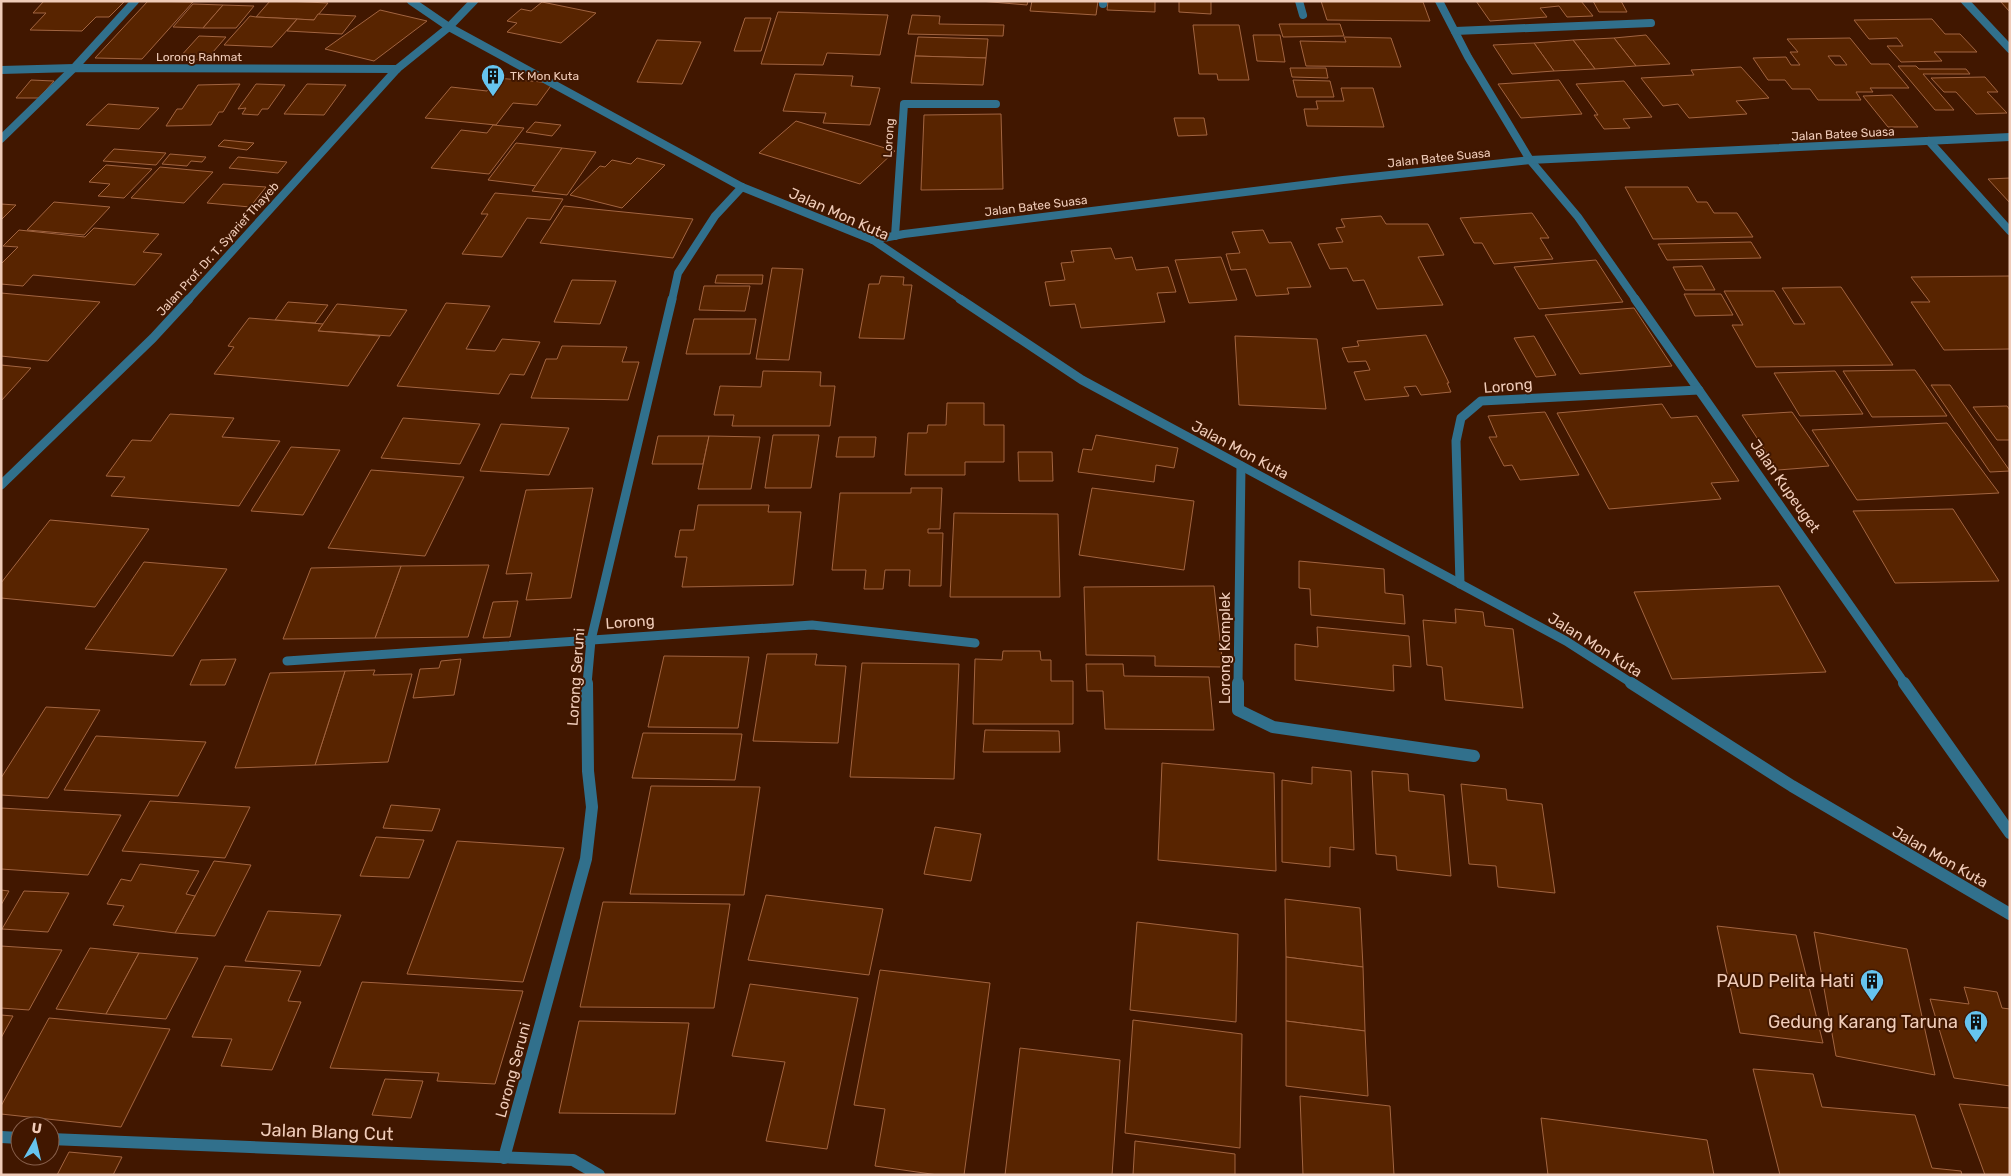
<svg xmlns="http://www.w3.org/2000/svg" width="2011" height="1176" font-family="Rubik,sans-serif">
<rect width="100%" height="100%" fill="#411700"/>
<!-- building -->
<g fill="#582400" stroke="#a26440" fill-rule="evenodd">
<polygon points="44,1 105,1 124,2 109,17 96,17 82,31 30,30 46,13 33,13"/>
<polygon points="148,1 193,2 142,59 95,58"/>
<polygon points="270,1 286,1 328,3 314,20 256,17"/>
<polygon points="980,1 1028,1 1027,5"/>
<polygon points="1032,1 1098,1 1096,15 1030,11"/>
<polygon points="1108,1 1155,1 1155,12 1107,10"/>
<polygon points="1179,1 1211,1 1211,14 1179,12"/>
<polygon points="1321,1 1423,2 1430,21 1327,20"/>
<polygon points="1476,1 1581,1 1593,16 1567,17 1559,6 1540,8 1547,17 1490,21"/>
<polygon points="1593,1 1621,1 1627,12 1599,12"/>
<polygon points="2000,1 2010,1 2010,12"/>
<polygon points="542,2 596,13 561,43 507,32 517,23 507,21 521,9 531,11"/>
<polygon points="193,4 223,5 203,28 173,27"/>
<polygon points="223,5 254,6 236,28 203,28"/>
<polygon points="380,10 427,21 374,61 325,49"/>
<polygon points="778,12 888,15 880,55 827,53 823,65 761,64"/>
<polygon points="318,14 356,16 342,34 287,31 297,19 314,20"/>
<polygon points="912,15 940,16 939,24 1004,25 1003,36 908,34"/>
<polygon points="250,16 256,17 297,19 272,47 224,45"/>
<polygon points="745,18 771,18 761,51 734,51"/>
<polygon points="1932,19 1945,34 1960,34 1977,52 1934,52 1942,61 1901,62 1887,46 1903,46 1897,38 1869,39 1854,20"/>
<polygon points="1279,24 1340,24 1344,36 1283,37"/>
<polygon points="1193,25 1239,25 1249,80 1218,80 1217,74 1199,74"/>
<polygon points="1253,35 1280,35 1285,62 1257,61"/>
<polygon points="1646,35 1670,64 1636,66 1614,38"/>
<polygon points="199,36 226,37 206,60 179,58"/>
<polygon points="918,37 988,39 986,58 915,56"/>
<polygon points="1344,37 1391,38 1401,67 1306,66 1300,41 1346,42"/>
<polygon points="1614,38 1636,66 1595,69 1573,40"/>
<path d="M1850,38L1871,64H1889L1909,88H1870L1873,92H1856L1861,100H1818L1810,89H1792L1785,80H1768L1753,58L1786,57L1791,65H1800L1790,52H1798L1787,39ZM1828,56H1840L1847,65H1835Z"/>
<polygon points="657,40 701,42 682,84 637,82"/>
<polygon points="1573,40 1595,69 1554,71 1534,43"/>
<polygon points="1534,43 1554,71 1512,74 1493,45"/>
<polygon points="915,56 986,58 983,85 911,83"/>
<polygon points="1898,66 1916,66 1919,69 1966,69 1970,74 1923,74 1954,110 1935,110"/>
<polygon points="1741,67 1769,98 1736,101 1747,114 1689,118 1678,104 1663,106 1641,78 1694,75 1691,70"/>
<polygon points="1290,68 1326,68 1328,78 1292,77"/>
<polygon points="795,74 853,76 851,86 880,88 870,125 823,123 826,113 783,111"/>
<polygon points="1985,77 1998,92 1987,92 2007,113 1976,114 1956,92 1944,92 1931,78"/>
<polygon points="497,78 553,83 537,105 513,103 496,125 425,118 451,87 487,91"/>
<polygon points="31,80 54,81 39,98 16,98"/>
<polygon points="1293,80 1330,81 1334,97 1297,97"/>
<polygon points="1559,80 1582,114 1521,118 1498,84"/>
<polygon points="1624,81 1652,117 1623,119 1630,128 1604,129 1594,115 1598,115 1576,84"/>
<polygon points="240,84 223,112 219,112 211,125 166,126 177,109 182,109 198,85"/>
<polygon points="256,84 285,85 268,109 262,109 258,115 242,114 246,108 238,109"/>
<polygon points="307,84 346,85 324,115 284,114"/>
<polygon points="1341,88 1373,88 1384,127 1307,126 1304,109 1318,109 1316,101 1344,101"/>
<polygon points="1892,95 1918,127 1888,127 1863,96"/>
<polygon points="108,104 159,108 139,129 86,125"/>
<polygon points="1001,114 1003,189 921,190 924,115"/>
<polygon points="1174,118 1204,118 1207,135 1178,136"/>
<polygon points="796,121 895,151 860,184 759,153"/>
<polygon points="535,122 561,125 552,136 526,132"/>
<polygon points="493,125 524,128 489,174 431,168 461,130 487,133"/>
<polygon points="224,140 254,143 247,150 218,146"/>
<polygon points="516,143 562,148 537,186 488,180"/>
<polygon points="562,148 596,152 567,195 532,191"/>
<polygon points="114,149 166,153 156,165 103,161"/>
<polygon points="170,154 206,157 202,162 191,161 187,166 162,164"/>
<polygon points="238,157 287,162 278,173 229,168"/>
<polygon points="637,158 665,165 622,208 570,195 600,166 605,167 612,160 631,164"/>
<polygon points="106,165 152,169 124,198 98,196 110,184 89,182"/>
<polygon points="160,167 213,172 184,203 131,198"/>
<polygon points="2010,178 2010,203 1988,179"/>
<polygon points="223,184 266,187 250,207 207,203"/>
<polygon points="1625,187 1688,187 1697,202 1707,202 1714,213 1737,213 1753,237 1653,239"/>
<polygon points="495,193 563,199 550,220 527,218 502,257 462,254 488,214 481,214"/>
<polygon points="54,202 110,207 84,235 27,230"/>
<polygon points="1,204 16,205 1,220"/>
<polygon points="564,206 693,219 673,258 540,243"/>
<polygon points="1532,213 1549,238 1540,238 1553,259 1494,264 1482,243 1474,243 1460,218"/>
<polygon points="1381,216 1386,224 1428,224 1444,255 1418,257 1443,305 1377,309 1364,280 1353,281 1347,268 1330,269 1318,244 1343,242 1336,228 1345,227 1341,219"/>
<polygon points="94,228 159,234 143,252 162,254 135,285 33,275 23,286 1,284 1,264 18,247 3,246 19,230 85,237"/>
<polygon points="1263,230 1269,243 1291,242 1311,287 1287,288 1289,294 1256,296 1246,269 1231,270 1226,254 1240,253 1232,232"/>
<polygon points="1751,242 1761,258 1667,260 1658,244"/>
<polygon points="1111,248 1115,259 1132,257 1136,270 1168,267 1176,292 1157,293 1165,322 1081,328 1075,304 1050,306 1045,282 1065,280 1061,263 1074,262 1071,251"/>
<polygon points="1221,257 1237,300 1189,303 1175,260"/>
<polygon points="1596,260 1623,302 1539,309 1514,267"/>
<polygon points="1702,266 1715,290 1685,290 1673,267"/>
<polygon points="772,268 803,269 789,360 756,359"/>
<polygon points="717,275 763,275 762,284 715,283"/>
<polygon points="881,276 904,277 903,285 912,285 904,339 859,338 869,284 879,284"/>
<polygon points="2010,276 2010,349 1944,350 1911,302 1930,302 1911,277"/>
<polygon points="572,280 616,281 600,324 554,322"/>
<polygon points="704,286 750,286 745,311 699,310"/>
<polygon points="1841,287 1893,365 1756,367 1732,325 1743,325 1724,291 1774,291 1794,324 1805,324 1782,288"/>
<polygon points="1,293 100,302 48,361 1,356"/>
<polygon points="1684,294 1721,294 1733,315 1695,316"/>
<polygon points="288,302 328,305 315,323 275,320"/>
<polygon points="446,303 490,306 466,349 495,351 502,339 540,342 524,375 510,374 499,394 397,386"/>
<polygon points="337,304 407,310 390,336 318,331"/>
<polygon points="1634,308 1672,366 1580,374 1545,315"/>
<polygon points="249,318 323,324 318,331 380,336 348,386 214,374 234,347 228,346"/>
<polygon points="694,319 756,319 750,354 686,354"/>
<polygon points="1426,335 1449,383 1447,383 1451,392 1421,395 1416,386 1404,387 1409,396 1365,400 1354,372 1370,370 1366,361 1348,362 1342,348 1359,346 1357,341"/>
<polygon points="1235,336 1317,339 1326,409 1239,405"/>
<polygon points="1534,336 1556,375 1536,377 1514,338"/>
<polygon points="562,346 627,347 622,362 639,362 628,400 531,398 546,359 557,359"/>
<polygon points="1,365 31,368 1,401"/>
<polygon points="1915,370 1947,416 1872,417 1843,371"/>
<polygon points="763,371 821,372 820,386 835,386 830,426 732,426 734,415 714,415 720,386 761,387"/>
<polygon points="1835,371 1863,414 1800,416 1774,373"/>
<polygon points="1931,385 1950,385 2010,471 1990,472"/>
<polygon points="947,403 984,403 984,425 1004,425 1004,462 965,462 965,475 905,475 908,433 927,433 928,425 946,425"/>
<polygon points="1662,404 1671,418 1697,416 1739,481 1711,483 1721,499 1609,509 1557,413"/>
<polygon points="2007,406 2010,410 2010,440 1997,440 1973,407"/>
<polygon points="1545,412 1579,475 1520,480 1512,465 1504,466 1489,437 1497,437 1488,416"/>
<polygon points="1792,412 1829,466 1778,470 1742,415"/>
<polygon points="170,414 234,418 222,437 280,441 239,506 111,496 125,477 106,476 132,440 151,441"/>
<polygon points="403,418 480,424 460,464 381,458"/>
<polygon points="1947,423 1999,493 1857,500 1812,430"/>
<polygon points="501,424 569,428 549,475 480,471"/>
<polygon points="773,435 819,435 811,488 765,488"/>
<polygon points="1096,435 1178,448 1174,468 1156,465 1154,482 1078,472 1083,449 1092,450"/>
<polygon points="658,436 709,436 703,464 652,464"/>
<polygon points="709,436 760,437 751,489 698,489"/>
<polygon points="839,437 876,437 874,457 836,457"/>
<polygon points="291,447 340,450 303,515 251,511"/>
<polygon points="1018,452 1052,452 1053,481 1019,481"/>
<polygon points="371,470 464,477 425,556 328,548"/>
<polygon points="593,488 571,598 526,600 532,573 506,574 526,490"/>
<polygon points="911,488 942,488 940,529 928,529 928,533 943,533 941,586 909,586 910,570 885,570 883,589 864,589 866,570 832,570 840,493 911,493"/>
<polygon points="1092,488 1194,501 1184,570 1079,555"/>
<polygon points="698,505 769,505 768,512 801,512 793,585 682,587 687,557 675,557 680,530 694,530"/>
<polygon points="1953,509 1999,581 1895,583 1853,511"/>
<polygon points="954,513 1058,514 1060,597 950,597"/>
<polygon points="50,520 149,529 95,607 1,598 1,583"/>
<polygon points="1299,561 1384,569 1385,593 1403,595 1405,624 1311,615 1310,589 1299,588"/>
<polygon points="144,562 227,569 173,656 85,649"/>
<polygon points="489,565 468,637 375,638 401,566"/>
<polygon points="401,566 375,638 283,639 311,568"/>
<polygon points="1214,586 1223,667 1155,666 1155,656 1086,655 1084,587"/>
<polygon points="1779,586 1826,672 1672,679 1634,592"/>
<polygon points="518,601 510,637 483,638 493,602"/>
<polygon points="1455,609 1483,612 1485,626 1513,629 1523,708 1445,700 1442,667 1427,665 1423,620 1456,623"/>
<polygon points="1317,627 1409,636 1411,667 1393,665 1394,691 1295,680 1295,644 1318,647"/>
<polygon points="1003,651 1040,651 1041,660 1051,660 1051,681 1073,681 1073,724 973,724 975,659 1002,660"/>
<polygon points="767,654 817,654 815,665 846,666 838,743 753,741"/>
<polygon points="664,656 749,657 738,728 648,727"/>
<polygon points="236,659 225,685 190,685 201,660"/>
<polygon points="461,659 454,695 413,698 420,669 439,668 441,661"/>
<polygon points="862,663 959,664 954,779 850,777"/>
<polygon points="1086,664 1123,664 1124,676 1209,677 1214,730 1105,729 1103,691 1087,691"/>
<polygon points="375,670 373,675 412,674 388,762 315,765 345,671"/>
<polygon points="345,671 315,765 235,768 270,673"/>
<polygon points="46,707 100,710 48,798 1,795 1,778"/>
<polygon points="985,730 1059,731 1060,752 983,752"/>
<polygon points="643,733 742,734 735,780 632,778"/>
<polygon points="96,736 206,742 178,796 64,790"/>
<polygon points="1162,763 1274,773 1276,871 1158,860"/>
<polygon points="1312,767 1351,771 1354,850 1330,847 1330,867 1282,862 1282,780 1312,784"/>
<polygon points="1372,771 1408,774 1409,791 1444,795 1451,876 1397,870 1396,856 1376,854"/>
<polygon points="1461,784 1506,789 1507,800 1542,804 1555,893 1498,887 1496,866 1469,864"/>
<polygon points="651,786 760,787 744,895 630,894"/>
<polygon points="150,801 250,807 225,858 122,851"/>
<polygon points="391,805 440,809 432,831 383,828"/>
<polygon points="1,808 121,815 88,875 1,869"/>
<polygon points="935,827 981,834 971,881 924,874"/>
<polygon points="376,837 424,840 409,878 360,876"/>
<polygon points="457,841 564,848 523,982 407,974"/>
<polygon points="214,861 251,865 215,936 175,933"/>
<polygon points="140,864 199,871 186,894 195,896 175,933 113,925 124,906 107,904 121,879 131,881"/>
<polygon points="1,890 9,891 1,905"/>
<polygon points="24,891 69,893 48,932 2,929"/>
<polygon points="766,895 883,909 869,975 748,960"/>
<polygon points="1285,899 1360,908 1363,967 1286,957"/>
<polygon points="603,902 730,904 714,1008 580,1007"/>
<polygon points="268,911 341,915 320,966 245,961"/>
<polygon points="1137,922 1238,934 1236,1022 1130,1010"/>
<polygon points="1717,926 1796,935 1823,1043 1740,1033"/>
<polygon points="1814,932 1907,949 1935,1075 1836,1056"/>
<polygon points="1,946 62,950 29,1010 1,1008"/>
<polygon points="90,948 139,953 106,1014 56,1009"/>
<polygon points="139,953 198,958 166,1019 106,1014"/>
<polygon points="1286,957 1363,967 1365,1031 1286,1021"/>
<polygon points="225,966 301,971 288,1001 301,1002 272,1070 221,1066 232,1039 192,1037"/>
<polygon points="880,970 990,983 964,1175 938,1175 875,1166 885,1109 854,1105"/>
<polygon points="362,982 523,991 495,1084 437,1081 439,1073 330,1068"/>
<polygon points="750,984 858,998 827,1149 766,1141 785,1062 732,1056"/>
<polygon points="1964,987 1997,992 2002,1008 2010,1009 2010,1086 1954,1078 1930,999 1969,1004"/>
<polygon points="1,1015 13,1016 1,1038"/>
<polygon points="49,1018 170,1029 121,1127 1,1114 1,1106"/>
<polygon points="1133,1020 1242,1034 1240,1148 1125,1133"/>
<polygon points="579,1021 689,1023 675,1114 559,1113"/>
<polygon points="1286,1021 1365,1031 1368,1096 1286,1086"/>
<polygon points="1020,1048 1120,1060 1112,1175 1005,1175"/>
<polygon points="1753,1069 1813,1074 1822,1107 1915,1115 1932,1168 1961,1171 1962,1175 1780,1175"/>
<polygon points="385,1079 423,1081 411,1118 372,1115"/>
<polygon points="1300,1096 1390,1106 1394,1175 1303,1175"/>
<polygon points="1959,1104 2010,1108 2010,1175 1985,1175"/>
<polygon points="1541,1118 1707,1140 1714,1175 1548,1175"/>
<polygon points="1135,1141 1235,1154 1235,1175 1133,1175"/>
<polygon points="69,1152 122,1157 113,1175 57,1175"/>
</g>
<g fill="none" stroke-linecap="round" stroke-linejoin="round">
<!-- minor-far2 -->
<g stroke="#31708c" stroke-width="8">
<polyline points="411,1 449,27 742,187 873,240 962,300"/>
<polyline points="1103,1 1103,4"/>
<polyline points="1299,1 1303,15"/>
<polyline points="1439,1 1468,57 1530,160 1578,217 1636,300"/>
<polyline points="1965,1 2010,49"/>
<polyline points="1455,31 1651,23"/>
<polyline points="1,70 74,68 397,69"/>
<polyline points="1,139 74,68 135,1"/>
<polyline points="1929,141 2010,231"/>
<polyline points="895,236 904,104 996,104"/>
<polyline points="873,240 904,234 1343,180 1530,160 2010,137"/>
<polyline points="188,300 397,69 449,27 474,1"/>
<polyline points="672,300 678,273 715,216 742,187"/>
</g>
<!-- minor-far1 -->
<g stroke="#31708c" stroke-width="9">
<polyline points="960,299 1082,380 1566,641 1633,684"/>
<polyline points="1635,299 1905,684"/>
<polyline points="1,485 153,338 189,299"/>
<polyline points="1460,584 1456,441 1461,418 1481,401 1699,390"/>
<polyline points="287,661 812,625 975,643"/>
<polyline points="587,684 591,640 672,299"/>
<polyline points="1238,684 1241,466"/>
</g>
<!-- minor -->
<g stroke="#31708c" stroke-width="12">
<polyline points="1238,683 1238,710 1273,727 1474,756"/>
<polyline points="1631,683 1792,786 2010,914"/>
<polyline points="1904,683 2010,833"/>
<polyline points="1,1137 20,1138"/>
<polyline points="50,1139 573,1160 599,1175"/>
<polyline points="504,1158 586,859 592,807 588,771 587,683"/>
</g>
</g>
<!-- icons -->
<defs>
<g id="building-pin" transform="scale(1.25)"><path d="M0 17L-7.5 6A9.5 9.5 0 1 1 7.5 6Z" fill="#66c4ef" stroke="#411700"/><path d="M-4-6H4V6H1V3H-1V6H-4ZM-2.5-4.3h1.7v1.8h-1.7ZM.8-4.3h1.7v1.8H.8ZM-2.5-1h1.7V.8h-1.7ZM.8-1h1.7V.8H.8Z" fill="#111"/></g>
</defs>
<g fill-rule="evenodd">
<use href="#building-pin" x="493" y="76"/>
<use href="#building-pin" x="1872" y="981"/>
<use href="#building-pin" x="1976" y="1022"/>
</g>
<g text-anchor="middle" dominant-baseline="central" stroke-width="4" stroke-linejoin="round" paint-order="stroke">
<!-- far-street labels -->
<g font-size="12" fill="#f0ccb9" stroke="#411700">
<text x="199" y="57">Lorong Rahmat</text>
<text transform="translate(1843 134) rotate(-3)">Jalan Batee Suasa</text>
<text transform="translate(889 138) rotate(-86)">Lorong</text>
<text transform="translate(1439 158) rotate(-6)">Jalan Batee Suasa</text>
<text transform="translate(1036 206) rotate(-7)">Jalan Batee Suasa</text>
<text transform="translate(218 249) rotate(-48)">Jalan Prof. Dr. T. Syarief Thayeb</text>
</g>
<!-- far-poi labels -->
<g font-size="12" fill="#f0ccb9" stroke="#411700" text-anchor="start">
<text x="510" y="76">TK Mon Kuta</text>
</g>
<!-- street labels -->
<g font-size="15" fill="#f0ccb9" stroke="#411700">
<text transform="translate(839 214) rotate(24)">Jalan Mon Kuta</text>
<text transform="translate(1508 386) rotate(-5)">Lorong</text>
<text transform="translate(1240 450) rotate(28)">Jalan Mon Kuta</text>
<text transform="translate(1785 486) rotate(55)">Jalan Kupeuget</text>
<text transform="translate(630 622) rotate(-4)">Lorong</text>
<text transform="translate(1595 645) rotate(32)">Jalan Mon Kuta</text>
<text transform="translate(1225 648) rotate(-90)">Lorong Komplek</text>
<text transform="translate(576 677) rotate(-86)">Lorong Seruni</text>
<text transform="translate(1940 857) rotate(30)">Jalan Mon Kuta</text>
<text transform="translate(513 1070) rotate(-75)">Lorong Seruni</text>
</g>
<!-- near-poi labels -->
<g font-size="18" fill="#f0ccb9" stroke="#411700" text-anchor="end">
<text x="1854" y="981">PAUD Pelita Hati</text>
<text x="1958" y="1022">Gedung Karang Taruna</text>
</g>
<!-- near-street labels -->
<g font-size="18" fill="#f0ccb9" stroke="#411700">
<text transform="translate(327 1132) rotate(2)">Jalan Blang Cut</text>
</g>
</g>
<!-- border -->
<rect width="2011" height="1176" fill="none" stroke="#f0ccb9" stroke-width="5"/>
<!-- north arrow -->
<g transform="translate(35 1141) rotate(8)"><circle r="24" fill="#411700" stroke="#875f4a"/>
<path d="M0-4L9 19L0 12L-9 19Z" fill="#66c4ef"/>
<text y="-8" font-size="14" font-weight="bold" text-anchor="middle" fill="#f0ccb9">U</text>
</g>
</svg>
